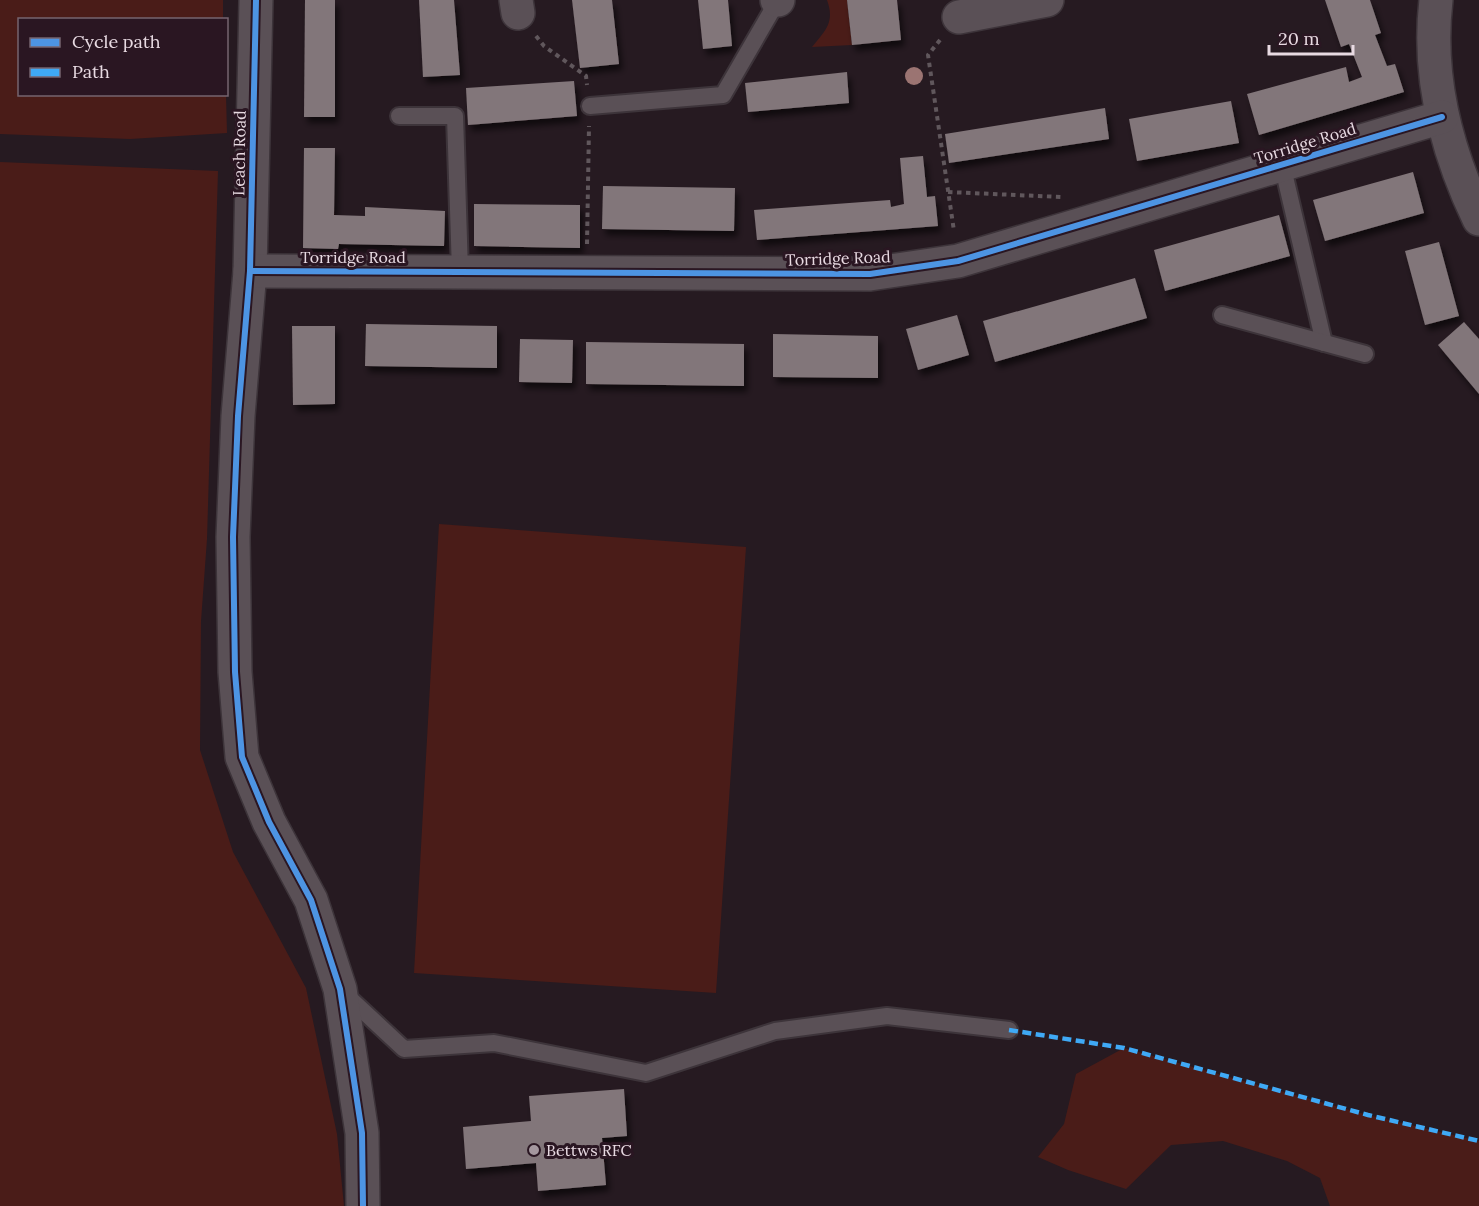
<svg xmlns="http://www.w3.org/2000/svg" width="1479" height="1206" font-family="Lora,serif">
<defs>
<filter id="shadow"><feDropShadow dx="3.5" dy="6" stdDeviation="3" flood-color="#0009"/></filter>
</defs>
<rect width="100%" height="100%" fill="#261a21"/>
<!-- green -->
<g fill="#4a1c18">
<polygon points="0,0 223,0 223,19 20,20 20,94 226,95 227,133 130,139 0,134"/>
<path d="M827,0H847L852,45L812,47C826,30 835,22 827,0Z"/>
<polygon points="0,162 218,171 207,539 201,621 200,750 233,852 306,988 337,1134 344,1206 0,1206"/>
<polygon points="439,524 746,547 716,993 414,973"/>
<polygon points="1124,1048 1368,1115 1479,1141 1479,1206 1330,1206 1320,1178 1287,1161 1223,1141 1171,1145 1126,1189 1068,1170 1038,1157 1064,1124 1076,1074"/>
</g>
<!-- building -->
<g fill="#82767a" filter="url(#shadow)">
<polygon points="305,0 335,0 335,117 304,117"/>
<polygon points="419,0 454,0 460,75 423,77"/>
<polygon points="572,0 612,0 619,64 580,68"/>
<polygon points="698,0 728,0 732,46 703,49"/>
<polygon points="847,0 897,0 901,40 852,45"/>
<polygon points="1325,0 1370,0 1381,33 1375,35 1387,66 1395,64 1404,92 1259,135 1247,94 1346,67 1349,82 1362,77 1349,44 1341,47"/>
<polygon points="847,72 849,103 748,112 745,83"/>
<polygon points="574,81 577,116 468,125 466,88"/>
<polygon points="1231,101 1239,143 1137,161 1129,119"/>
<polygon points="1105,108 1109,139 949,163 945,134"/>
<polygon points="304,148 335,148 334,215 365,216 365,207 445,211 444,246 339,244 338,249 303,248"/>
<polygon points="923,156 927,197 935,196 938,226 757,240 754,210 890,200 891,207 904,204 900,158"/>
<polygon points="1413,172 1424,213 1325,241 1313,200"/>
<polygon points="603,186 735,188 734,231 602,229"/>
<polygon points="474,204 580,205 580,248 474,246"/>
<polygon points="1279,215 1290,256 1165,291 1154,250"/>
<polygon points="1439,242 1459,316 1425,325 1405,251"/>
<polygon points="1135,278 1147,318 995,362 983,321"/>
<polygon points="957,315 969,355 918,370 906,329"/>
<polygon points="1464,322 1479,339 1479,394 1438,345"/>
<polygon points="366,324 497,326 497,368 365,366"/>
<polygon points="292,326 335,326 335,404 293,405"/>
<polygon points="773,334 878,336 878,378 773,377"/>
<polygon points="520,339 573,340 572,383 519,382"/>
<polygon points="586,342 744,344 744,386 586,384"/>
<polygon points="624,1089 627,1136 602,1138 606,1185 538,1191 536,1163 466,1169 463,1127 531,1121 529,1096"/>
</g>
<g fill="none" stroke-linecap="round" stroke-linejoin="round">
<!-- lane casing -->
<g stroke="#3d343a" stroke-width="20">
<g id="lane">
<polyline points="590,106 723,95 778,0"/>
<polyline points="399,116 455,116 460,271"/>
<polyline points="1282,164 1324,343"/>
<polyline points="1222,315 1365,354"/>
<polyline points="345,994 404,1049 494,1043 646,1073 775,1031 887,1016 1009,1030"/>
</g>
</g>
<!-- street casing -->
<g stroke="#3d343a" stroke-width="36">
<g id="street">
<polyline points="256,0 250,271 238,416 233,537 235,672 242,757 269,822 311,900 340,989 362,1133 363,1206"/>
<polyline points="516,0 518,13"/>
<polyline points="777,0 778,0"/>
<path d="M1436,0C1427,76 1446,150 1479,219"/>
<polyline points="959,17 1047,0"/>
<polyline points="250,271 870,274 958,261 1442,117"/>
</g>
</g>
<!-- path -->
<g stroke="#60575c" stroke-width="4" stroke-dasharray="4.5 4.5" stroke-linecap="butt">
<polyline points="536,36 544,46 586,76 587,85"/>
<polyline points="940,40 928,55 954,231"/>
<polyline points="948,192 1061,197"/>
<polyline points="587,244 589,126"/>
</g>
<!-- lane -->
<use href="#lane" stroke="#5a5056" stroke-width="16"/>
<!-- street -->
<use href="#street" stroke="#5a5056" stroke-width="33"/>
<!-- quiet -->
<polyline stroke="#3fa9f5" stroke-width="4.5" stroke-dasharray="9 4.5" stroke-linecap="butt" points="1009,1030 1124,1048 1368,1115 1479,1141"/>
<!-- cycleway casing -->
<g stroke="#2a1622" stroke-width="10">
<g id="cycleway">
<polyline points="256,0 250,271 238,416 233,537 235,672 242,757 269,822 311,900 340,989 362,1133 363,1206"/>
<polyline points="250,271 870,274 958,261 1442,117"/>
</g>
</g>
<!-- cycleway -->
<use href="#cycleway" stroke="#4d94e3" stroke-width="6"/>
</g>
<!-- trees -->
<circle fill="#9b7472" cx="914" cy="76" r="9"/>
<!-- markers -->
<circle fill="#a4979e" stroke="#2a1622" stroke-width="2" cx="534" cy="1150" r="6"/>
<g text-anchor="middle" dominant-baseline="central" stroke-width="6" stroke-linejoin="round" paint-order="stroke">
<!-- street labels -->
<g font-size="16" fill="#e8dae2" stroke="#2a1622">
<text transform="translate(1305 143) rotate(-17)">Torridge Road</text>
<text transform="translate(239 153) rotate(-89)">Leach Road</text>
<text x="353" y="257">Torridge Road</text>
<text transform="translate(838 258) rotate(-2)">Torridge Road</text>
</g>
<!-- poi labels -->
<g font-size="16" fill="#e8dae2" stroke="#2a1622" text-anchor="start">
<text x="546" y="1150">Bettws RFC</text>
</g>
</g>
<!-- legend -->
<rect x="18" y="18" width="210" height="78" fill="#2a1622" stroke="#76646f" stroke-width="1.5"/>
<rect x="30" y="38" width="30" height="9" fill="#4d94e3" stroke="#76646f" stroke-width="1.5"/>
<text x="72" y="48" font-size="18" fill="#e8dae2">Cycle path</text>
<rect x="30" y="68" width="30" height="9" fill="#3fa9f5" stroke="#76646f" stroke-width="1.5"/>
<text x="72" y="78" font-size="18" fill="#e8dae2">Path</text>
<!-- scale -->
<path d="M1269 45v9h84v-9" fill="none" stroke="#e8dae2" stroke-width="3"/>
<text x="1278" y="45" font-size="18" fill="#e8dae2" stroke="#2a1622" stroke-width="4.5" paint-order="stroke">20 m</text>
</svg>
